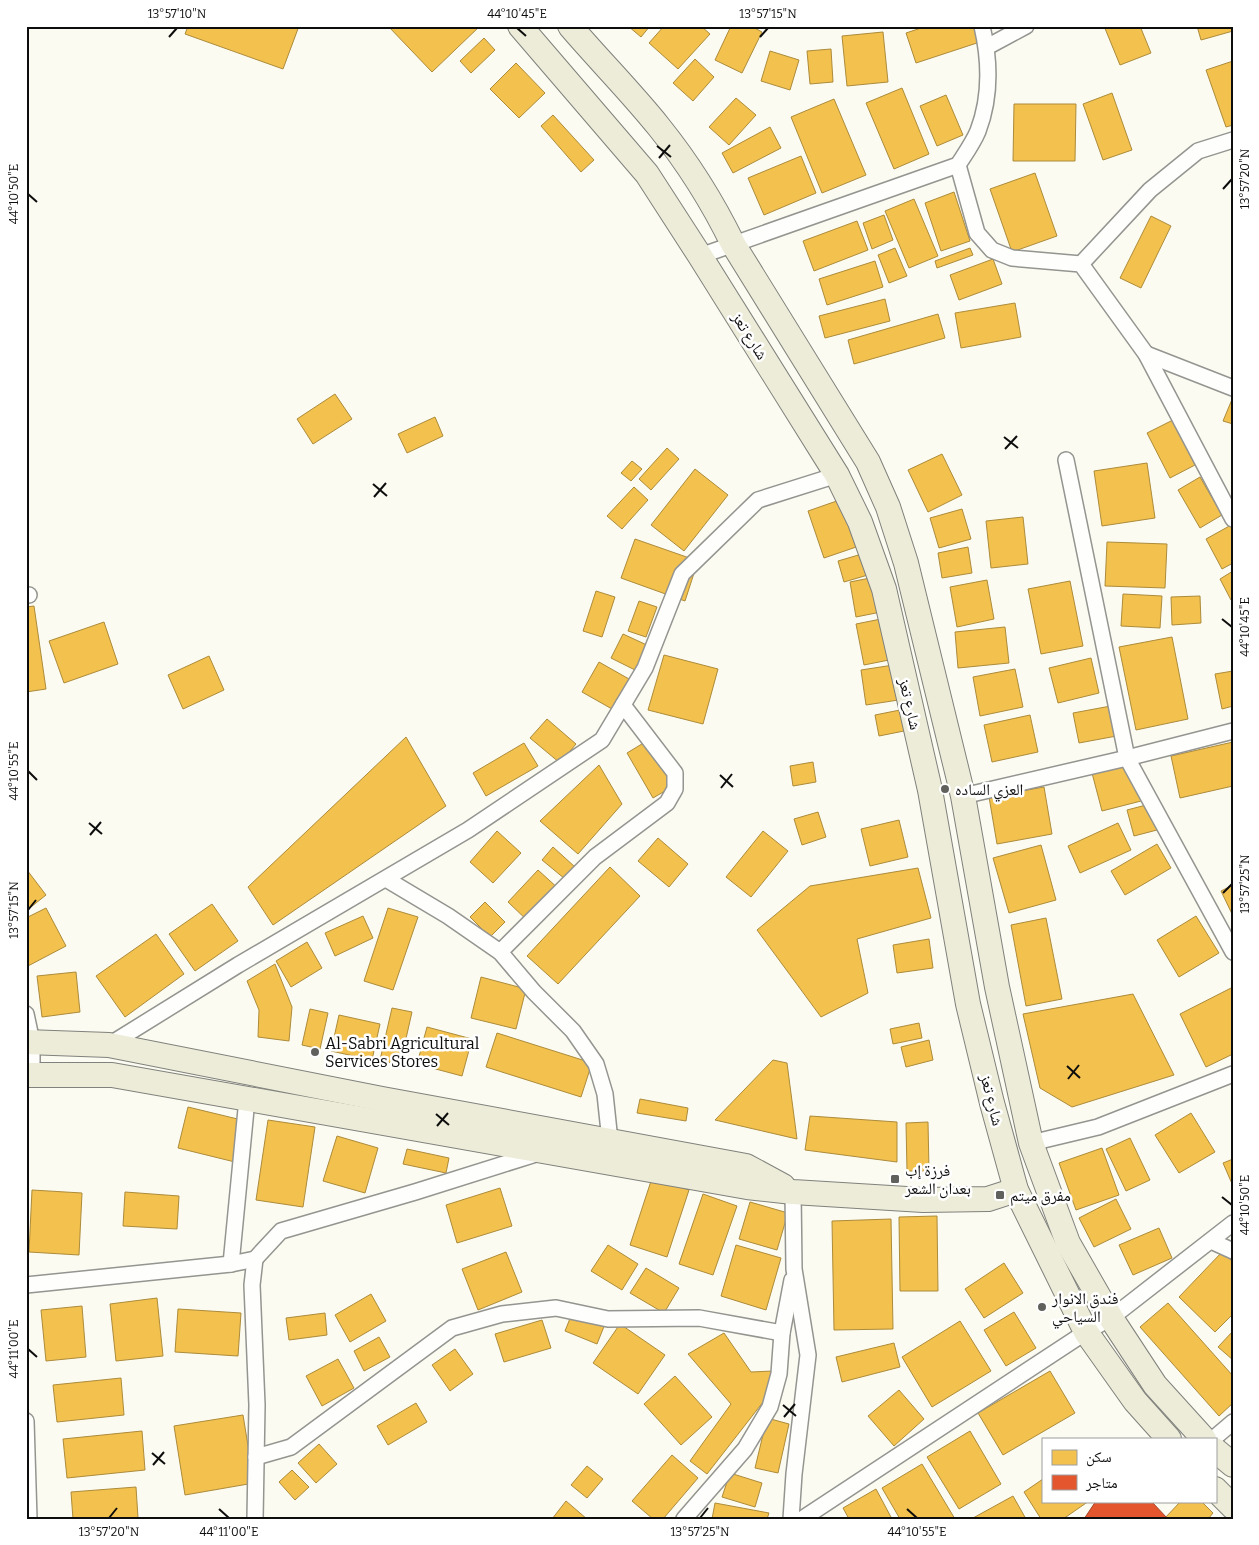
<svg xmlns="http://www.w3.org/2000/svg" width="1259" height="1545" font-family="Bitter,'Noto Naskh Arabic',serif">
<rect width="100%" height="100%" fill="#fbfbf1"/>
<!-- homes -->
<g fill="#f2c14e" stroke="#ad8b3a">
<polygon points="188,26 299,26 283,69 185,34"/>
<polygon points="388,26 480,26 432,72"/>
<polygon points="628,26 650,26 641,37"/>
<polygon points="664,26 701,26 710,34 678,69 649,43"/>
<polygon points="731,26 751,26 762,32 742,73 715,60"/>
<polygon points="927,26 979,26 983,41 916,63 906,33"/>
<polygon points="1104,26 1140,26 1151,53 1120,65"/>
<polygon points="1197,26 1233,26 1233,31 1201,40"/>
<polygon points="883,32 888,82 847,86 842,36"/>
<polygon points="484,38 495,50 471,73 460,61"/>
<polygon points="831,49 833,82 810,84 807,51"/>
<polygon points="770,51 799,60 790,90 761,81"/>
<polygon points="695,59 714,77 693,101 673,83"/>
<polygon points="1233,61 1233,125 1226,127 1206,70"/>
<polygon points="516,63 545,93 519,118 490,89"/>
<polygon points="902,88 929,154 894,169 866,103"/>
<polygon points="1112,93 1132,150 1103,160 1083,104"/>
<polygon points="946,95 963,135 937,146 920,106"/>
<polygon points="736,98 756,115 729,145 709,127"/>
<polygon points="834,99 866,175 822,193 791,117"/>
<polygon points="1014,104 1076,104 1075,161 1013,161"/>
<polygon points="553,115 594,160 581,172 541,126"/>
<polygon points="770,127 781,148 733,173 722,153"/>
<polygon points="801,156 816,193 764,215 748,178"/>
<polygon points="1035,173 1057,236 1012,252 990,189"/>
<polygon points="954,192 970,241 941,251 925,203"/>
<polygon points="914,199 938,256 909,268 885,211"/>
<polygon points="884,215 893,240 872,249 863,223"/>
<polygon points="1151,216 1171,226 1141,288 1120,278"/>
<polygon points="857,221 868,250 814,271 803,241"/>
<polygon points="895,248 907,276 889,283 878,255"/>
<polygon points="970,248 973,255 937,268 935,261"/>
<polygon points="993,259 1002,284 959,300 950,275"/>
<polygon points="875,261 883,287 827,305 819,279"/>
<polygon points="885,299 890,321 825,338 819,316"/>
<polygon points="1015,303 1021,337 961,348 955,313"/>
<polygon points="938,314 945,338 854,364 848,340"/>
<polygon points="335,394 352,419 313,444 297,419"/>
<polygon points="1233,397 1233,424 1223,421"/>
<polygon points="435,417 443,436 407,453 398,434"/>
<polygon points="1173,420 1195,465 1170,478 1147,433"/>
<polygon points="667,448 679,459 651,490 639,479"/>
<polygon points="942,454 962,495 928,512 908,470"/>
<polygon points="632,461 642,469 631,481 621,473"/>
<polygon points="1147,463 1155,518 1102,526 1094,471"/>
<polygon points="695,469 728,495 684,551 651,525"/>
<polygon points="1200,477 1222,515 1200,528 1178,490"/>
<polygon points="634,487 648,500 622,529 607,516"/>
<polygon points="851,496 868,543 824,558 808,511"/>
<polygon points="962,509 971,539 939,548 930,518"/>
<polygon points="1023,517 1028,564 991,568 986,521"/>
<polygon points="1233,524 1233,563 1222,569 1206,539"/>
<polygon points="635,539 698,561 685,601 621,578"/>
<polygon points="1107,542 1167,544 1165,588 1105,586"/>
<polygon points="968,547 972,573 942,578 938,553"/>
<polygon points="879,549 885,570 844,582 838,561"/>
<polygon points="1233,571 1233,599 1231,600 1220,579"/>
<polygon points="885,575 891,610 856,617 850,582"/>
<polygon points="987,580 994,619 957,627 950,587"/>
<polygon points="1070,581 1083,646 1041,654 1028,589"/>
<polygon points="596,591 615,597 602,637 583,631"/>
<polygon points="1123,594 1162,596 1160,628 1121,626"/>
<polygon points="1200,596 1201,623 1172,625 1171,597"/>
<polygon points="639,601 657,607 646,637 628,631"/>
<polygon points="34,606 46,689 26,692 26,607"/>
<polygon points="896,616 904,657 864,665 856,624"/>
<polygon points="104,622 118,664 64,683 49,641"/>
<polygon points="1005,627 1009,663 958,668 955,632"/>
<polygon points="623,634 649,646 637,671 611,658"/>
<polygon points="1172,637 1188,719 1136,730 1119,647"/>
<polygon points="664,655 718,669 703,724 648,710"/>
<polygon points="209,656 224,690 183,709 168,675"/>
<polygon points="1091,658 1099,693 1058,703 1049,668"/>
<polygon points="599,662 629,679 612,709 582,692"/>
<polygon points="900,664 905,699 866,705 861,670"/>
<polygon points="1015,669 1023,707 980,716 973,677"/>
<polygon points="1233,671 1233,706 1222,709 1215,674"/>
<polygon points="1116,705 1122,735 1079,743 1073,713"/>
<polygon points="905,709 909,730 879,736 875,715"/>
<polygon points="1030,715 1038,752 992,762 984,725"/>
<polygon points="547,719 576,744 560,763 530,738"/>
<polygon points="655,736 682,781 653,798 627,753"/>
<polygon points="406,737 446,806 273,925 248,887"/>
<polygon points="1233,742 1233,786 1180,798 1171,756"/>
<polygon points="524,743 538,766 486,796 473,773"/>
<polygon points="1135,761 1145,800 1102,811 1092,773"/>
<polygon points="813,762 816,782 793,786 790,766"/>
<polygon points="599,765 622,804 578,854 540,821"/>
<polygon points="1044,787 1052,834 997,844 989,797"/>
<polygon points="1150,804 1157,830 1134,836 1127,810"/>
<polygon points="818,812 826,837 802,845 794,819"/>
<polygon points="899,820 908,857 870,866 861,829"/>
<polygon points="1118,823 1131,850 1080,873 1068,846"/>
<polygon points="497,831 521,853 493,883 470,862"/>
<polygon points="763,831 788,851 751,897 726,877"/>
<polygon points="658,838 688,864 669,887 638,861"/>
<polygon points="1157,844 1171,868 1125,895 1111,871"/>
<polygon points="1041,845 1056,900 1009,913 993,858"/>
<polygon points="553,847 575,867 565,879 542,860"/>
<polygon points="610,867 640,896 558,984 527,956"/>
<polygon points="918,868 931,918 857,939 868,993 821,1017 757,930 810,886"/>
<polygon points="26,870 27,870 46,895 26,911"/>
<polygon points="538,870 560,890 530,923 508,902"/>
<polygon points="1233,885 1233,916 1221,891"/>
<polygon points="485,902 505,922 490,937 470,917"/>
<polygon points="212,904 238,941 195,971 169,934"/>
<polygon points="46,908 66,946 26,967 26,918"/>
<polygon points="388,908 418,917 393,990 364,981"/>
<polygon points="363,916 373,938 335,956 325,933"/>
<polygon points="1196,916 1219,953 1179,977 1157,940"/>
<polygon points="1046,918 1062,999 1026,1006 1011,925"/>
<polygon points="156,934 184,974 125,1017 96,976"/>
<polygon points="929,939 933,968 897,973 893,945"/>
<polygon points="307,942 322,968 291,987 276,961"/>
<polygon points="275,964 292,1007 289,1041 258,1037 259,1010 247,981"/>
<polygon points="76,972 80,1012 42,1017 37,976"/>
<polygon points="481,977 526,989 516,1029 471,1018"/>
<polygon points="1233,987 1233,1054 1206,1067 1180,1014"/>
<polygon points="1133,994 1174,1075 1072,1107 1040,1088 1023,1014"/>
<polygon points="392,1008 412,1012 400,1065 380,1060"/>
<polygon points="310,1009 328,1013 320,1049 302,1045"/>
<polygon points="339,1015 380,1024 372,1060 331,1051"/>
<polygon points="919,1023 922,1038 893,1044 890,1029"/>
<polygon points="427,1027 472,1039 462,1076 417,1064"/>
<polygon points="497,1033 592,1063 581,1097 486,1067"/>
<polygon points="929,1040 933,1060 906,1067 901,1047"/>
<polygon points="773,1060 787,1063 797,1139 715,1120"/>
<polygon points="640,1099 688,1108 686,1121 637,1113"/>
<polygon points="188,1107 250,1122 239,1163 178,1148"/>
<polygon points="1191,1113 1215,1152 1179,1173 1155,1135"/>
<polygon points="810,1116 897,1122 897,1162 805,1150"/>
<polygon points="268,1120 315,1127 303,1207 256,1200"/>
<polygon points="928,1122 929,1171 907,1171 906,1123"/>
<polygon points="337,1136 378,1148 365,1193 323,1181"/>
<polygon points="1130,1138 1150,1180 1126,1191 1106,1149"/>
<polygon points="1102,1148 1119,1195 1076,1210 1059,1163"/>
<polygon points="407,1149 449,1158 446,1173 403,1164"/>
<polygon points="1233,1159 1233,1186 1223,1163"/>
<polygon points="652,1178 689,1190 667,1257 630,1245"/>
<polygon points="500,1188 512,1226 457,1243 446,1205"/>
<polygon points="32,1190 82,1193 79,1255 29,1252"/>
<polygon points="125,1192 179,1196 177,1229 123,1226"/>
<polygon points="703,1194 737,1206 713,1275 679,1264"/>
<polygon points="1116,1199 1131,1229 1094,1247 1079,1218"/>
<polygon points="750,1202 788,1213 777,1250 739,1239"/>
<polygon points="937,1216 938,1291 900,1291 899,1217"/>
<polygon points="891,1219 893,1329 834,1330 832,1221"/>
<polygon points="1159,1228 1172,1258 1133,1275 1119,1245"/>
<polygon points="608,1245 638,1264 622,1290 591,1271"/>
<polygon points="736,1245 781,1258 766,1310 721,1296"/>
<polygon points="506,1252 522,1292 478,1310 462,1269"/>
<polygon points="1222,1252 1233,1262 1233,1314 1215,1332 1179,1297"/>
<polygon points="1004,1263 1023,1293 984,1318 965,1289"/>
<polygon points="646,1268 679,1288 664,1313 630,1293"/>
<polygon points="371,1294 386,1321 350,1342 335,1315"/>
<polygon points="157,1298 163,1356 116,1361 110,1304"/>
<polygon points="1168,1303 1233,1376 1233,1403 1219,1416 1140,1327"/>
<polygon points="82,1306 86,1357 46,1361 41,1310"/>
<polygon points="178,1309 241,1313 238,1356 175,1352"/>
<polygon points="573,1311 605,1324 597,1344 565,1331"/>
<polygon points="1014,1312 1036,1348 1006,1366 984,1330"/>
<polygon points="325,1313 327,1335 289,1340 286,1318"/>
<polygon points="542,1320 551,1348 504,1362 495,1334"/>
<polygon points="960,1321 991,1371 932,1407 902,1357"/>
<polygon points="620,1324 665,1355 638,1394 593,1363"/>
<polygon points="1233,1331 1233,1360 1218,1347"/>
<polygon points="724,1333 751,1372 773,1371 774,1388 707,1474 690,1461 731,1404 688,1354"/>
<polygon points="379,1337 390,1357 364,1371 354,1351"/>
<polygon points="894,1343 900,1367 842,1382 836,1357"/>
<polygon points="455,1349 473,1374 450,1391 432,1365"/>
<polygon points="338,1359 354,1388 322,1406 306,1376"/>
<polygon points="1050,1371 1075,1413 1003,1455 978,1413"/>
<polygon points="675,1376 712,1417 681,1445 644,1404"/>
<polygon points="121,1378 124,1415 57,1422 53,1385"/>
<polygon points="899,1390 924,1419 894,1446 868,1416"/>
<polygon points="416,1403 427,1422 388,1445 377,1426"/>
<polygon points="243,1415 254,1483 185,1495 174,1426"/>
<polygon points="767,1418 789,1424 778,1473 755,1468"/>
<polygon points="142,1431 145,1470 67,1478 63,1439"/>
<polygon points="970,1431 1001,1484 959,1509 927,1457"/>
<polygon points="319,1444 337,1464 316,1483 298,1463"/>
<polygon points="672,1455 698,1478 663,1519 653,1519 632,1501"/>
<polygon points="922,1464 955,1519 900,1519 882,1488"/>
<polygon points="587,1466 603,1479 587,1498 571,1485"/>
<polygon points="292,1470 309,1487 295,1500 279,1482"/>
<polygon points="730,1473 762,1483 755,1507 722,1497"/>
<polygon points="1043,1479 1043,1501 1089,1501 1063,1519 1041,1519 1024,1492"/>
<polygon points="136,1487 138,1518 73,1519 71,1492"/>
<polygon points="876,1489 892,1519 849,1519 843,1508"/>
<polygon points="1013,1496 1026,1519 974,1519 973,1518"/>
<polygon points="566,1501 587,1519 552,1519"/>
<polygon points="1115,1501 1134,1501 1119,1519 1100,1519"/>
<polygon points="1181,1501 1201,1501 1213,1513 1208,1519 1164,1519"/>
<polygon points="715,1503 769,1513 767,1519 712,1519"/>
</g>
<!-- shops -->
<polygon fill="#e4572e" stroke="#a44124" points="1096,1501 1151,1501 1168,1519 1084,1519"/>
<g fill="none" stroke-linecap="round" stroke-linejoin="round">
<!-- minor casing -->
<g stroke="#949490" stroke-width="18">
<g id="minor">
<polyline points="987,47 1026,26"/>
<polyline points="958,165 977,233 992,250 1012,258 1081,264 1146,354 1233,519"/>
<path d="M700,256L958,165C965,154 973,143 978,131C991,97 990,61 982,26"/>
<polyline points="1081,264 1150,190 1198,151 1233,140"/>
<polyline points="1146,354 1233,388"/>
<polyline points="1066,460 1127,758 1233,952"/>
<polyline points="26,595 29,595"/>
<polyline points="963,796 1127,758 1233,731"/>
<polyline points="386,879 448,916 500,952 534,992 573,1031 596,1064 605,1094 610,1141"/>
<polyline points="500,952 595,857 667,803 675,789 675,773 623,705"/>
<polyline points="26,1014 32,1042 32,1075"/>
<polyline points="109,1045 238,965 468,830 602,740 645,668 682,574 758,500 837,475"/>
<polyline points="1031,1143 1098,1127 1233,1074"/>
<polyline points="1211,1241 1233,1251"/>
<polyline points="255,1259 252,1285 257,1405 255,1519"/>
<polyline points="231,1264 247,1099"/>
<polyline points="26,1285 231,1264 255,1259 281,1231 415,1192 539,1153"/>
<polyline points="26,1421 29,1519"/>
<polyline points="1213,1439 1233,1422"/>
<polyline points="256,1457 291,1447 452,1328 502,1314 556,1308 608,1319 699,1318 782,1333"/>
<polyline points="684,1519 745,1449 770,1407 779,1374 782,1333 792,1280"/>
<polyline points="791,1519 794,1474 808,1355 794,1269 793,1192"/>
<polyline points="802,1519 1086,1332 1111,1318 1233,1223"/>
</g>
</g>
<!-- primary casing -->
<g stroke="#81817d" stroke-width="26">
<g id="primary">
<polyline points="520,26 647,174 700,256 837,475 860,522 884,589 930,790 968,1004 992,1103 1016,1190 1086,1332 1135,1401 1169,1439"/>
<path d="M570,26C599,60 631,92 659,127C688,163 713,203 733,244L868,462L888,507L906,563L963,796L997,987L1031,1143L1068,1243L1111,1318L1155,1385L1204,1439"/>
<polyline points="26,1042 109,1045 382,1099 746,1166 783,1186"/>
<polyline points="26,1075 112,1075 747,1187 793,1192 923,1200 988,1199 1016,1190"/>
<polyline points="1215,1450 1233,1465"/>
<polyline points="1215,1489 1233,1507"/>
</g>
</g>
<!-- minor -->
<use href="#minor" stroke="#fefefd" stroke-width="15"/>
<!-- primary -->
<use href="#primary" stroke="#ececd8" stroke-width="24"/>
</g>
<!-- ticks -->
<path fill="none" stroke="#0d0d0d" stroke-width="2" d="M517,28L526,36M169,37L177,28M760,37L768,28M657,146L671,157M659,158L670,145M1223,189L1232,179M28,194L37,202M1004,437L1018,448M1005,449L1017,436M373,484L387,496M374,497L386,483M1222,619L1232,627M28,771L37,780M720,775L733,787M721,788L732,774M89,823L102,834M90,835L101,822M1223,893L1232,884M28,910L36,900M1067,1066L1080,1078M1068,1079L1079,1065M436,1114L449,1125M437,1126L448,1113M1222,1197L1232,1205M28,1349L37,1357M783,1405L796,1416M784,1417L795,1404M152,1453L165,1464M153,1465L164,1452M219,1509L229,1518M907,1509L917,1518M109,1518L117,1508M700,1518L708,1508"/>
<!-- markers -->
<g fill="#60605d" stroke="#fff" stroke-width="2">
<circle cx="945" cy="789" r="5"/>
<circle cx="315" cy="1052" r="5"/>
<rect x="890" y="1174" width="10" height="10" rx="2.5"/>
<rect x="995" y="1190" width="10" height="10" rx="2.5"/>
<circle cx="1042" cy="1307" r="5"/>
</g>
<g text-anchor="middle" dominant-baseline="central" stroke-width="5" stroke-linejoin="round" paint-order="stroke">
<!-- street labels -->
<g font-size="16" fill="#0d0d0d" stroke="#fff">
<text transform="translate(750 336) rotate(58)">شارع تعز</text>
<text transform="translate(910 704) rotate(77)">شارع تعز</text>
<text transform="translate(992 1100) rotate(76)">شارع تعز</text>
</g>
<!-- poi labels -->
<g font-size="16" fill="#0d0d0d" stroke="#fff" text-anchor="start">
<text x="955" y="789">العزي الساده</text>
<text x="325" y="1043">Al-Sabri Agricultural<tspan x="325" dy="18">Services Stores</tspan></text>
<text x="905" y="1170">فرزة إب<tspan x="905" dy="18">بعدان الشعر</tspan></text>
<text x="1010" y="1195">مفرق ميتم</text>
<text x="1052" y="1298">فندق الانوار<tspan x="1052" dy="18">السياحي</tspan></text>
</g>
</g>
<!-- border -->
<rect width="1259" height="1545" fill="none" stroke="#ffffff" stroke-width="55"/>
<!-- legend -->
<rect x="1042" y="1438" width="175" height="65" fill="#ffffff" stroke="#9e9e9e"/>
<rect x="1052" y="1450" width="25" height="15" fill="#f2c14e" stroke="#9e9e9e"/>
<text x="1086" y="1462" font-size="15" fill="#0d0d0d">سكن</text>
<rect x="1052" y="1475" width="25" height="15" fill="#e4572e" stroke="#9e9e9e"/>
<text x="1086" y="1488" font-size="15" fill="#0d0d0d">متاجر</text>
<rect x="28" y="28" width="1204" height="1490" fill="none" stroke="#0d0d0d" stroke-width="2"/>
<g font-size="12" text-anchor="middle" fill="#0d0d0d">
<text x="177" y="18">13°57'10"N</text>
<text x="517" y="18">44°10'45"E</text>
<text x="768" y="18">13°57'15"N</text>
<text transform="translate(1245 179) rotate(-90)" y="4">13°57'20"N</text>
<text transform="translate(14 194) rotate(-90)" y="4">44°10'50"E</text>
<text transform="translate(1245 627) rotate(-90)" y="4">44°10'45"E</text>
<text transform="translate(14 771) rotate(-90)" y="4">44°10'55"E</text>
<text transform="translate(1245 884) rotate(-90)" y="4">13°57'25"N</text>
<text transform="translate(14 910) rotate(-90)" y="4">13°57'15"N</text>
<text transform="translate(1245 1205) rotate(-90)" y="4">44°10'50"E</text>
<text transform="translate(14 1349) rotate(-90)" y="4">44°11'00"E</text>
<text x="109" y="1536">13°57'20"N</text>
<text x="229" y="1536">44°11'00"E</text>
<text x="700" y="1536">13°57'25"N</text>
<text x="917" y="1536">44°10'55"E</text>
</g>
</svg>
